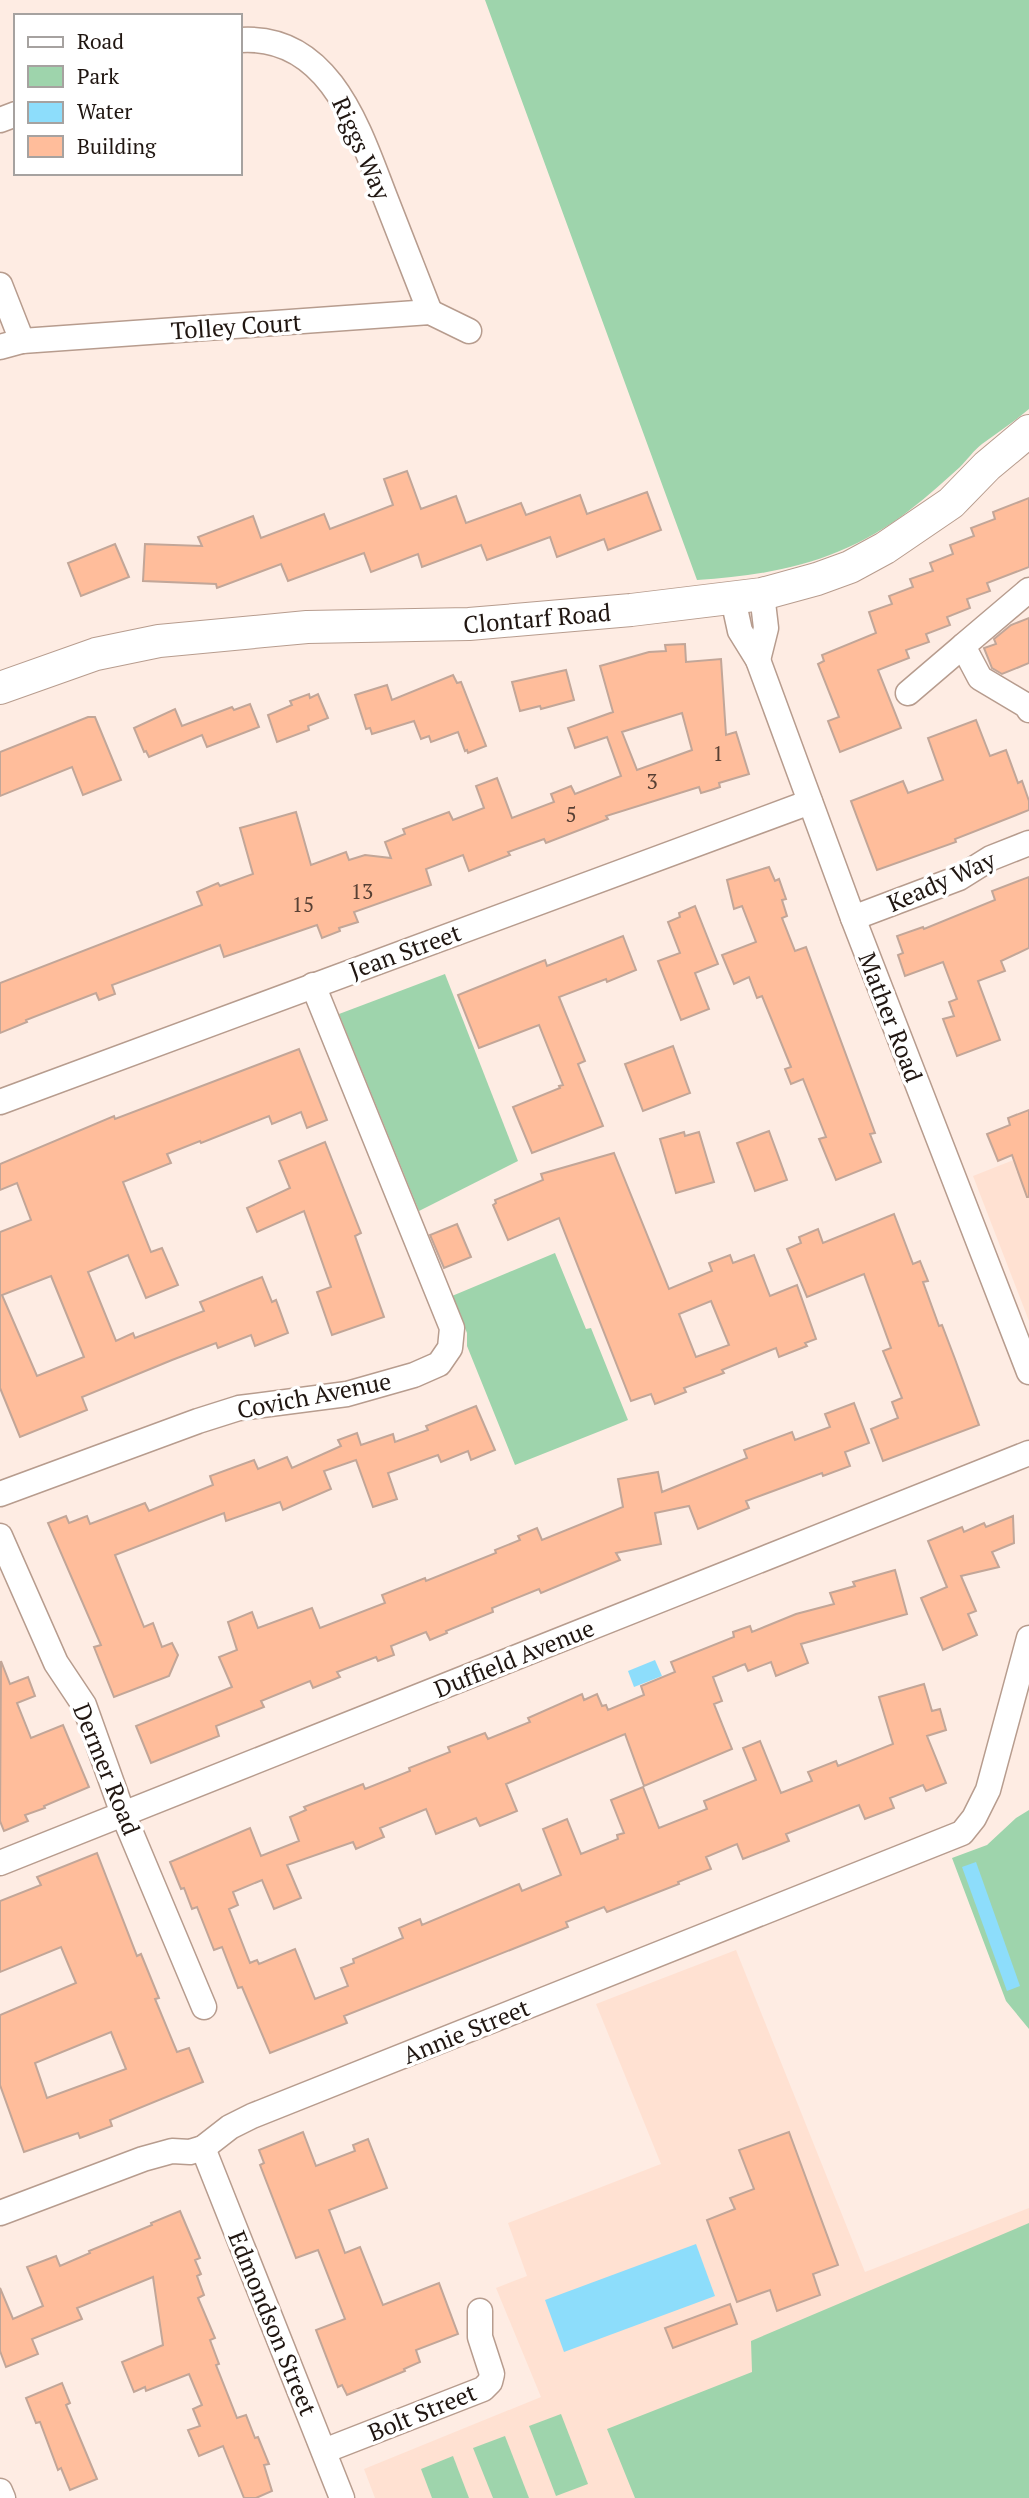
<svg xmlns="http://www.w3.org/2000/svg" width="1029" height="2498" font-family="'PT Serif',serif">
<rect width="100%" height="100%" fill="#feece3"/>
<!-- built -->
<g fill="#ffe1d2">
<polygon points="1029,1154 1029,1321 973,1176"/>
<polygon points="736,1950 865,2272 1029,2208 1029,2498 375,2498 364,2469 541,2397 496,2288 527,2276 508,2223 661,2164 596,2004"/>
</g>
<!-- green -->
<g fill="#9ed4ac">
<path d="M485,0H1029V409C1014,422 998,432 982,444C974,450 967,460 960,467C944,481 928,496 911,509C846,560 778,575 697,580Z"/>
<polygon points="445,974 518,1161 419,1211 339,1014"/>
<polygon points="555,1253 586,1329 591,1328 628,1420 515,1465 467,1346 467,1333 452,1296"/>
<polygon points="1029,1810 1029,2029 1006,2001 952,1858 987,1845 1016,1818"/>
<polygon points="1029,2223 1029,2498 635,2498 607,2429 752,2372 751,2341"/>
<polygon points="561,2414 588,2484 556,2496 529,2426"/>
<polygon points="505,2436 529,2498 493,2498 473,2448"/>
<polygon points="453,2456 469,2498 432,2498 421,2469"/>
</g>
<!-- water -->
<g fill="#8dddfb">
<polygon points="655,1660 662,1676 634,1687 628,1671"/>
<polygon points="976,1862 1020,1986 1007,1991 962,1867"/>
<polygon points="696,2244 715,2296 564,2352 545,2300"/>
</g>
<!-- building -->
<g fill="#ffbd9b" stroke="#c2a698" stroke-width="2" fill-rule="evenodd">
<polygon points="407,471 421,509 456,496 466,523 521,503 526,515 580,495 587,514 647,492 661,530 608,550 604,539 557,557 550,537 487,560 481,545 422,567 418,554 371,572 364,553 288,581 281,564 217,588 216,584 143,581 145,544 202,546 198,537 253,516 261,538 324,514 330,529 393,505 384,479"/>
<polygon points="1029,498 1029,567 987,583 990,591 967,599 970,608 947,617 950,625 926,634 929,642 906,650 909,658 878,670 901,728 840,752 828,721 839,717 818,664 824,661 822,655 876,633 869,612 892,604 889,596 913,587 910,579 933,571 930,563 953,554 950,545 974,536 971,528 995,519 993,512"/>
<polygon points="115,544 129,577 81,596 68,563"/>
<polygon points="1029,618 1029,663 1002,674 992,668 984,648 996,644 994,639 1011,625"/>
<path d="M685,644L686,662L721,659L726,735L736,732L749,774L719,783L720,787L711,790L701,793L699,787L606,816L608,819L546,843L544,839L508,852L510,855L469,871L463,855L426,869L431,885L354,912L358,922L339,928L340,931L322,938L317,925L224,957L220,945L112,985L115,994L99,1000L96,993L26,1020L27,1022L0,1033V983L202,905L197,892L218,883L220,886L253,874L240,828L296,812L311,865L346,852L349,860L365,855L391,858L385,842L405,834L403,829L449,812L453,820L484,808L476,786L497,778L512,818L554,802L551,794L571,786L575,794L621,776L607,737L575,748L568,728L613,712L600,666L649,652L666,651L665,645ZM682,713L692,750L637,770L622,732Z"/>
<polygon points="566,670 574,700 541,709 540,706 520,711 512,682"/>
<polygon points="453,675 457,683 461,682 486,746 468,753 467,750 465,751 458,732 431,742 429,736 421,739 414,721 372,734 370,728 366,729 355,695 387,685 392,700"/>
<polygon points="309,694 310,698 318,694 328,718 308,726 309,730 277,742 268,715 292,705 290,701"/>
<polygon points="250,704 259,727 207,747 202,735 149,757 146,751 144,752 134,728 175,709 182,726 232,707 234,710"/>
<polygon points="88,717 95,717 121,780 83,795 72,767 0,796 0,752"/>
<polygon points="976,720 990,756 1006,750 1018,783 1022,781 1029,801 1029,810 955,839 956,842 877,870 851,801 903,781 908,793 943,780 928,738"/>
<polygon points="769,867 775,881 779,879 786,899 782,900 787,916 782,918 795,951 806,947 875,1133 870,1134 881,1162 836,1180 819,1139 826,1137 803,1079 791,1084 785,1069 791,1067 762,996 757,998 749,977 734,984 722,955 756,942 742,906 734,909 727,880"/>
<polygon points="1029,877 1029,948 1001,961 1005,971 978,981 1000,1040 957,1056 943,1019 954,1016 949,1002 957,999 943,962 905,976 898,955 903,953 897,936 923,927 924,929 995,900 992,891"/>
<polygon points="695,906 718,964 695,973 709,1009 681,1020 658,961 680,953 668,922 680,917 679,913"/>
<polygon points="623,936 636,970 607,982 606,979 559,997 585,1061 578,1064 603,1126 532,1153 513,1107 560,1088 559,1086 563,1085 539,1025 479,1048 458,995 545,960 547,966"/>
<polygon points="673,1046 690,1093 643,1111 625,1064"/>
<path d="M299,1049L327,1120L307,1128L301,1112L272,1124L269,1116L201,1143L200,1141L167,1154L171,1163L123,1182L151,1252L162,1248L178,1285L146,1298L128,1255L88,1272L116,1341L133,1333L135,1338L204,1311L200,1302L262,1277L272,1302L276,1300L288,1333L255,1346L251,1335L218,1348L216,1343L172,1360L82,1397L87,1410L20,1437L0,1388V1232L31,1220L17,1183L0,1190V1164L114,1116L115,1119ZM51,1276L84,1357L37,1376L2,1295Z"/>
<polygon points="1029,1110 1029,1197 1027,1197 1012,1155 998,1161 987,1134 1010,1125 1008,1118"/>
<polygon points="769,1131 787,1180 755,1191 737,1143"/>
<polygon points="684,1132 685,1136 699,1132 714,1182 676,1193 660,1139"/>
<polygon points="325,1142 361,1233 355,1236 384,1317 332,1335 317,1292 331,1287 304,1211 257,1232 247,1208 290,1188 279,1161"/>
<path d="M614,1153L669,1289L712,1271L709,1263L730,1255L733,1263L754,1255L770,1296L797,1285L816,1339L805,1343L807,1346L779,1357L776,1348L722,1370L724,1373L684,1388L686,1392L655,1404L651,1394L631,1401L559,1218L508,1240L493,1205L496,1203L495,1200L543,1180L541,1174ZM711,1301L729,1345L696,1357L679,1314Z"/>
<polygon points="894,1214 913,1264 920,1261 928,1281 923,1282 939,1326 942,1325 955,1359 979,1425 883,1461 871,1429 898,1418 892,1402 902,1398 883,1351 891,1348 864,1274 807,1297 787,1249 801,1243 799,1237 818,1229 823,1243"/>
<polygon points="457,1224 471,1257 444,1268 430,1235"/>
<polygon points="854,1403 869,1443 845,1452 850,1466 823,1476 822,1473 746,1501 749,1508 698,1529 689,1506 655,1513 661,1544 616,1553 620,1560 541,1593 539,1589 492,1608 493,1612 446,1631 447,1633 430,1640 426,1632 391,1646 394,1655 378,1661 376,1657 337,1672 340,1677 313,1688 310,1681 261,1701 264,1707 216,1726 219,1736 151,1763 136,1726 232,1687 219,1657 237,1650 228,1622 252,1612 258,1628 312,1608 320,1628 385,1603 382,1595 425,1578 426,1581 496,1553 495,1550 520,1540 518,1536 537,1528 542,1540 623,1507 618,1479 658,1472 662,1492 747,1458 744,1450 792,1432 795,1440 830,1427 825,1414"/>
<polygon points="476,1406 495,1450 471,1460 468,1451 441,1462 438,1455 388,1473 397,1499 373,1507 356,1460 324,1471 331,1489 283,1510 280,1502 226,1521 224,1513 115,1555 144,1627 153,1623 162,1647 172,1643 178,1655 169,1676 114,1697 94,1647 101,1645 48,1523 66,1516 69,1523 87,1516 90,1524 145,1503 149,1511 213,1485 210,1476 254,1460 258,1469 287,1457 292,1468 341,1446 338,1440 357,1433 361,1445 393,1434 395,1442 428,1430 426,1426"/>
<polygon points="1013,1516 1014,1543 992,1552 999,1567 961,1576 976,1611 968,1614 977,1635 943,1650 921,1598 947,1587 928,1541 962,1527 964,1532 984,1523 986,1527"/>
<polygon points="895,1570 907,1614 801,1644 808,1663 776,1676 771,1662 748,1671 745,1664 713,1677 722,1701 714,1704 732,1749 644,1786 625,1734 506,1784 517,1811 480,1826 476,1818 436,1834 426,1809 380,1828 384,1837 356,1849 353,1842 287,1865 301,1898 274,1909 262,1880 233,1892 238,1905 229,1909 250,1963 257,1960 259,1964 295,1949 315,1999 348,1986 341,1968 354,1963 353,1959 403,1938 399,1928 420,1919 422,1925 519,1884 522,1891 561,1875 543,1829 567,1819 581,1854 618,1839 617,1835 624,1833 611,1800 643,1787 659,1828 707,1809 704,1801 756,1780 743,1748 760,1741 781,1793 812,1781 808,1772 836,1761 838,1766 893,1744 879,1697 924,1684 932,1711 940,1709 946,1730 927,1736 946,1783 926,1791 923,1785 890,1798 894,1808 865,1819 859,1805 786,1834 789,1841 743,1859 737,1844 706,1857 711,1869 678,1882 679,1884 607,1912 604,1907 566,1922 568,1927 344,2016 347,2023 270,2053 242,1987 238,1988 222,1947 214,1950 197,1907 192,1909 184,1888 181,1889 170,1862 250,1828 261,1856 299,1841 290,1817 306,1810 304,1807 363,1784 365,1789 410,1771 409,1768 450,1752 448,1747 485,1733 488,1739 530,1722 528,1718 582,1694 584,1700 597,1694 602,1706 606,1705 608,1710 644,1695 641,1686 675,1672 671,1662 734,1637 733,1632 750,1626 752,1632 796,1614 834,1604 830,1593 855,1586 853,1582"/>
<polygon points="1,1661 10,1684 28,1677 35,1696 17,1703 31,1738 63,1725 89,1787 44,1806 45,1808 25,1815 28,1821 4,1831 0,1821"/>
<path d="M97,1853L137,1956L141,1954L159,1998L155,1999L177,2052L189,2048L203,2082L110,2120L112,2126L80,2138L78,2133L24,2152L0,2085V2015L76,1983L61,1947L0,1972V1901L41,1885L37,1877ZM111,2032L126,2069L47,2098L35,2063Z"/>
<polygon points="303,2132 316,2166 355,2151 353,2145 368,2139 387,2188 329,2210 345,2253 360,2247 383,2305 439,2283 458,2334 416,2350 420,2362 404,2369 405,2371 347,2395 342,2385 338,2387 316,2330 345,2319 318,2250 296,2258 260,2165 264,2163 259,2150"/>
<polygon points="789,2132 838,2265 813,2274 820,2295 777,2311 770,2290 737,2302 707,2220 735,2209 730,2198 754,2189 739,2150"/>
<polygon points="180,2211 200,2258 195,2260 201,2274 197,2276 204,2295 198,2298 215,2338 210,2340 219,2364 216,2365 237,2418 246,2415 255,2438 258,2437 269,2464 264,2465 272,2491 256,2498 244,2498 223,2446 199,2456 188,2430 200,2426 193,2409 202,2405 189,2374 146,2391 145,2387 134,2392 122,2362 163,2345 153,2277 77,2308 82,2319 32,2339 38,2354 6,2367 0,2351 0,2288 13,2319 43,2306 27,2267 56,2256 60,2266 90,2253 89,2251 152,2225 151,2223"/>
<polygon points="730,2304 737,2324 673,2348 665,2328"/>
<polygon points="62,2383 70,2403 66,2405 97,2479 70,2490 61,2468 58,2470 40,2422 36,2423 26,2398"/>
</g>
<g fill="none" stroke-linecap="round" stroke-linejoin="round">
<!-- minor casing -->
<g stroke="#b79c8e" stroke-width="27">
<g id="minor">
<path d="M240,40C330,34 359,130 385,197C400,235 415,274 430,312"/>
<polyline points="0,120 16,114"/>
<polyline points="0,285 22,341"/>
<polyline points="0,347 22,341 430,312 469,331"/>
<polyline points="1029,590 963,646 980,678 1027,706 1029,710"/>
<polyline points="733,599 740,631 758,660 853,918 1029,1372"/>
<polyline points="758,660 766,628 762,594"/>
<polyline points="908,693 963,646"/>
<polyline points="853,918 959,878 991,858 1029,843"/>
<polyline points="0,1102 810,802"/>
<polyline points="0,1494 198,1421 239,1408 347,1394 414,1375 439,1364 450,1348 452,1328 313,985"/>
<polyline points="0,1536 56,1663 84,1705 123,1814 204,2007"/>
<polyline points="0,1863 1029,1453"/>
<polyline points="203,2148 342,2498"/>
<polyline points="0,2213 143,2159 172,2151 190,2152 203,2148 230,2127 252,2116 962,1833 974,1818 988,1790 1029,1638"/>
<polyline points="324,2451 483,2389 490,2382 492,2374 480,2337 480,2311"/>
<polyline points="0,2491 3,2498"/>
</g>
</g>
<!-- tertiary casing -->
<g stroke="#b79c8e" stroke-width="34">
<polyline id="tertiary" points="0,688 96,654 159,641 307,627 469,624 631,610 762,594 817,579 850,567 885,548 951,503 987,466 1029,431"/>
</g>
<!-- minor -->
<use href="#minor" stroke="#fff" stroke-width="24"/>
<!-- tertiary -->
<use href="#tertiary" stroke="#fff" stroke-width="32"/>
</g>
<g text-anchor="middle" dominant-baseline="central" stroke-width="7" stroke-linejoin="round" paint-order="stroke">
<!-- number labels -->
<g font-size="21" fill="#584034">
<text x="718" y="753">1</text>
<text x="652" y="781">3</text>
<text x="571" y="814">5</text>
<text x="362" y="891">13</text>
<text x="303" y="904">15</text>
</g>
<!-- street labels -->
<g font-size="24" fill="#201611" stroke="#fff">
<text transform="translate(362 148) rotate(66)">Riggs Way</text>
<text transform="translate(236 326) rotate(-4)">Tolley Court</text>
<text transform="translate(537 618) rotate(-5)">Clontarf Road</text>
<text transform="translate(941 881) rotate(-24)">Keady Way</text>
<text transform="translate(405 951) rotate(-20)">Jean Street</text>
<text transform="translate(891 1017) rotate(69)">Mather Road</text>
<text transform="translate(314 1395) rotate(-11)">Covich Avenue</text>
<text transform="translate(514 1658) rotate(-22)">Duffield Avenue</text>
<text transform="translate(107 1769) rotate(68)">Dermer Road</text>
<text transform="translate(466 2031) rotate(-22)">Annie Street</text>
<text transform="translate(273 2323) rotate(68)">Edmondson Street</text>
<text transform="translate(422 2412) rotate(-22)">Bolt Street</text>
</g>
</g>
<!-- legend -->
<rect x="14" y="14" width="228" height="161" fill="#ffffff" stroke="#a6a2a0" stroke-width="2"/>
<rect x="28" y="37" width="35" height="10" fill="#ffffff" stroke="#a6a2a0" stroke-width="2"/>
<text x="77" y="49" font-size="21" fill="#201611">Road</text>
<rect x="28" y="66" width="35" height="21" fill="#9ed4ac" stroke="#a6a2a0" stroke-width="2"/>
<text x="77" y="84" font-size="21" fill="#201611">Park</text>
<rect x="28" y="102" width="35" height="21" fill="#8dddfb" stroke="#a6a2a0" stroke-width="2"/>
<text x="77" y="119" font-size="21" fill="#201611">Water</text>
<rect x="28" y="136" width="35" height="21" fill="#ffbd9b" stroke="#a6a2a0" stroke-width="2"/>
<text x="77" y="154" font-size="21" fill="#201611">Building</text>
</svg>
